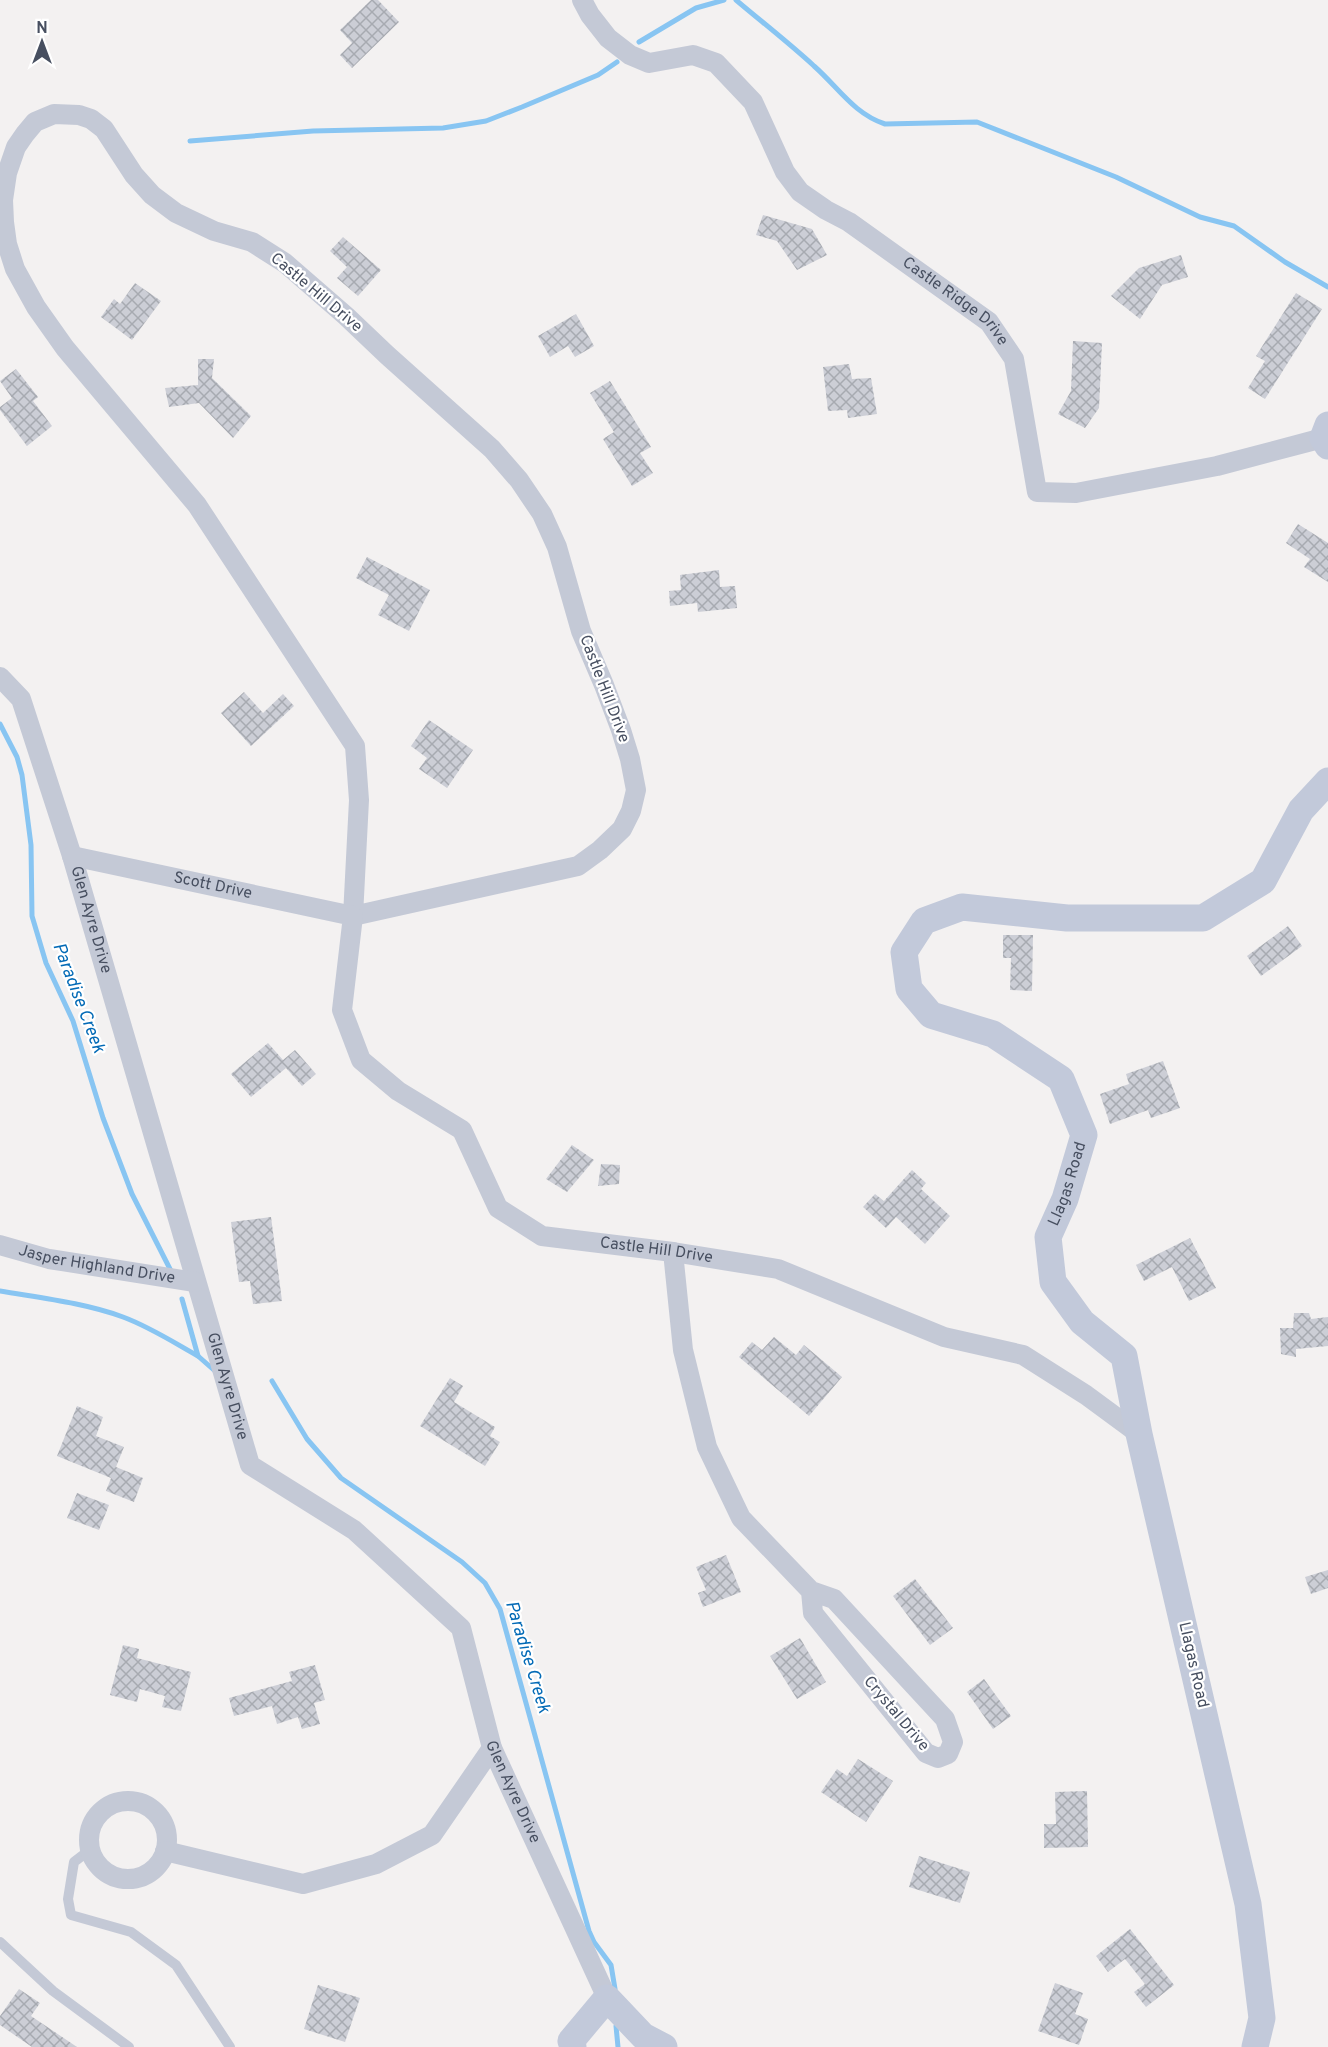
<svg xmlns="http://www.w3.org/2000/svg" width="1328" height="2047" font-family="Overpass,sans-serif">
<defs>
<pattern id="building-cross-hatch" width="8" height="8" patternUnits="userSpaceOnUse" patternTransform="scale(1.5)"><rect width="8" height="8" fill="#ccced6"/><path d="M0 0l8 8M0 8l8-8" fill="none" stroke="#a7aab1"/></pattern>
</defs>
<rect width="100%" height="100%" fill="#f3f1f1"/>
<g fill="none" stroke-linecap="round" stroke-linejoin="round">
<!-- stream -->
<g stroke="#88c5f2" stroke-width="5">
<path d="M736,0C762,22 789,43 814,66C838,87 854,114 885,124L977,122L1116,177L1200,217L1234,226L1285,262L1328,287"/>
<polyline points="639,42 696,8 724,0"/>
<polyline points="190,141 313,131 443,128 486,121 522,107 598,75 617,62"/>
<polyline points="0,724 17,757 22,775 31,845 32,916 46,963 73,1021 103,1118 132,1194 172,1273"/>
<path d="M0,1291C41,1298 85,1303 123,1317C150,1327 173,1342 198,1356"/>
<polyline points="182,1299 198,1356 215,1371"/>
<polyline points="272,1381 307,1439 341,1478 462,1562 485,1583 500,1609 589,1931 594,1942 611,1965 615,1989"/>
<polyline points="616,2026 618,2047"/>
</g>
</g>
<!-- building -->
<g fill="url(#building-cross-hatch)">
<polygon points="371,0 378,0 399,22 352,68 340,55 352,43 340,30"/>
<polygon points="763,215 812,229 827,255 797,270 777,241 756,235"/>
<polygon points="343,237 381,270 358,296 337,278 347,267 330,251"/>
<polygon points="1181,255 1188,277 1162,285 1140,319 1111,296 1139,268"/>
<polygon points="135,283 161,301 132,340 101,317 114,299 120,304"/>
<polygon points="1296,293 1322,309 1265,399 1248,388 1265,361 1256,356"/>
<polygon points="576,314 594,346 575,357 568,346 550,357 538,336"/>
<polygon points="1073,341 1102,343 1099,408 1085,428 1058,414 1071,391"/>
<polygon points="198,359 214,359 212,378 251,416 233,438 199,403 169,407 165,388 198,385"/>
<polygon points="849,364 852,379 871,378 877,414 848,418 847,410 828,411 823,367"/>
<polygon points="16,369 38,397 33,401 52,426 27,446 0,410 0,407 12,398 0,381"/>
<polygon points="610,381 651,447 640,453 653,473 632,486 603,439 614,432 590,393"/>
<polygon points="1298,524 1328,543 1328,582 1304,567 1310,559 1286,543"/>
<polygon points="367,557 430,590 409,631 378,615 389,595 356,578"/>
<polygon points="719,570 720,587 735,586 737,608 698,612 697,603 670,606 669,591 681,590 680,575"/>
<polygon points="244,692 263,713 283,694 294,706 251,746 221,713"/>
<polygon points="429,720 473,750 447,788 419,769 427,758 411,746"/>
<polygon points="1288,926 1302,946 1261,976 1247,956"/>
<polygon points="1003,935 1033,935 1032,991 1010,990 1011,958 1003,958"/>
<polygon points="268,1043 283,1060 295,1050 316,1074 302,1086 286,1068 251,1097 231,1074"/>
<polygon points="1163,1061 1180,1108 1151,1118 1148,1110 1110,1124 1100,1094 1129,1084 1126,1074"/>
<polygon points="572,1145 594,1160 567,1192 546,1179"/>
<polygon points="601,1164 620,1165 619,1184 598,1186"/>
<polygon points="912,1170 926,1183 921,1189 950,1216 925,1244 896,1217 886,1228 863,1207 875,1194 884,1201"/>
<polygon points="271,1217 282,1301 253,1304 250,1281 239,1282 231,1222"/>
<polygon points="1190,1238 1216,1288 1189,1301 1172,1267 1144,1281 1136,1265"/>
<polygon points="1294,1313 1309,1313 1311,1319 1328,1317 1328,1346 1296,1349 1296,1357 1281,1354 1280,1328 1293,1328"/>
<polygon points="774,1337 796,1355 804,1345 842,1377 809,1416 739,1357 752,1342 762,1350"/>
<polygon points="450,1378 463,1386 454,1402 495,1427 490,1436 500,1442 485,1466 420,1426"/>
<polygon points="77,1406 103,1417 96,1436 124,1447 116,1467 143,1478 134,1502 106,1491 111,1478 57,1456"/>
<polygon points="77,1493 109,1505 99,1530 67,1518"/>
<polygon points="726,1555 741,1592 703,1607 698,1593 706,1590 696,1567"/>
<polygon points="1328,1570 1328,1588 1311,1594 1305,1577"/>
<polygon points="915,1579 953,1628 930,1645 893,1596"/>
<polygon points="800,1638 826,1682 797,1699 770,1656"/>
<polygon points="123,1645 139,1649 137,1658 191,1672 181,1711 162,1707 165,1696 140,1689 137,1702 110,1695"/>
<polygon points="315,1665 325,1700 314,1703 320,1724 302,1729 298,1717 277,1724 272,1706 234,1716 229,1698 292,1681 289,1672"/>
<polygon points="984,1679 1011,1716 993,1729 967,1692"/>
<polygon points="858,1759 893,1781 866,1822 821,1792 837,1769 847,1776"/>
<polygon points="1087,1791 1088,1847 1044,1848 1044,1824 1056,1824 1055,1792"/>
<polygon points="919,1856 970,1872 960,1903 909,1887"/>
<polygon points="1130,1929 1174,1985 1146,2007 1134,1992 1145,1984 1125,1959 1108,1972 1096,1956"/>
<polygon points="1055,1983 1083,1993 1075,2014 1088,2019 1079,2045 1038,2031"/>
<polygon points="318,1985 360,1998 345,2042 304,2029"/>
<polygon points="19,1989 40,2003 31,2016 77,2047 32,2047 0,2025 0,2016"/>
</g>
<g fill="none" stroke-linecap="round" stroke-linejoin="round">
<!-- lane -->
<g stroke="#c4c9d6" stroke-width="10">
<polyline points="91,1849 74,1862 68,1899 71,1915 131,1932 176,1965 230,2047"/>
<polyline points="0,1942 53,1991 129,2047"/>
</g>
<!-- street -->
<g stroke="#c4c9d6" stroke-width="20">
<path id="s1" d="M582,0L590,15L608,38L630,55L649,63L693,55L716,63L753,102L785,172L800,192L826,210L849,222L989,322L1014,359L1037,492L1076,493L1217,466L1323,438"/>
<polygon points="54,114 79,115 91,119 104,129 134,175 152,195 176,213 214,231 252,242 285,263 346,316 387,355 492,449 519,480 542,514 557,547 581,631 604,685 621,730 630,759 636,790 631,811 622,829 600,850 578,866 353,916 359,800 355,746 197,505 65,348 36,307 15,269 7,244 4,222 3,200 7,173 16,147 25,134 35,122"/>
<path id="s2" d="M0,677L21,699L72,856L250,1465L354,1530L461,1628L492,1748L607,1998"/>
<path id="s3" d="M72,856L353,916L342,1010L361,1060L398,1091L462,1130L498,1208L542,1236L673,1252L778,1269L944,1337L1023,1355L1086,1395L1139,1434"/>
<path id="s4" d="M0,1245L49,1259L195,1282"/>
<polyline points="673,1252 683,1350 707,1447 741,1518 811,1591 834,1599 945,1719 953,1742 948,1754 938,1758 926,1753 813,1613 811,1591"/>
<circle cx="128" cy="1840" r="39"/>
<polyline points="165,1851 303,1884 376,1864 432,1835 492,1748"/>
</g>
<!-- secondary -->
<g stroke="#c2c9da" stroke-width="27">
<polyline points="1328,425 1323,438 1328,446"/>
<polyline points="573,2047 571,2041 607,1998 643,2036 664,2047"/>
<path id="s5" d="M1255,2047L1262,2018L1248,1904L1139,1434L1124,1356L1082,1322L1053,1282L1048,1237L1065,1199L1084,1135L1061,1079L993,1034L931,1015L909,989L904,952L924,921L962,907L1067,918H1203L1263,881L1301,810L1328,781"/>
</g>
</g>
<g text-anchor="middle" dominant-baseline="central" stroke-width="4.5" stroke-linejoin="round" paint-order="stroke">
<!-- street labels -->
<g font-size="16" fill="#474f60" stroke="#fff">
<text transform="translate(316 293) rotate(40)">Castle Hill Drive</text>
<text stroke="none"><textPath href="#s1" startOffset="510">Castle Ridge Drive</textPath></text>
<text transform="translate(604 689) rotate(69)">Castle Hill Drive</text>
<text stroke="none"><textPath href="#s3" startOffset="144">Scott Drive</textPath></text>
<text stroke="none"><textPath href="#s2" startOffset="262">Glen Ayre Drive</textPath></text>
<text stroke="none"><textPath href="#s5" startOffset="912">Llagas Road</textPath></text>
<text stroke="none"><textPath href="#s3" startOffset="812">Castle Hill Drive</textPath></text>
<text stroke="none"><textPath href="#s4" startOffset="99">Jasper Highland Drive</textPath></text>
<text stroke="none"><textPath href="#s2" startOffset="748">Glen Ayre Drive</textPath></text>
<text transform="translate(1193 1665) rotate(77)">Llagas Road</text>
<text transform="translate(896 1714) rotate(50)">Crystal Drive</text>
<text stroke="none"><textPath href="#s2" startOffset="1270">Glen Ayre Drive</textPath></text>
</g>
<!-- water labels -->
<g font-size="18" font-style="italic" fill="#036ab6" stroke="#fff">
<text transform="translate(78 998) rotate(69)">Paradise Creek</text>
<text transform="translate(527 1657) rotate(73)">Paradise Creek</text>
</g>
</g>
<!-- north arrow -->
<g transform="translate(42 42)" stroke="#ffffff" stroke-width="4.5" paint-order="stroke">
<path d="M0-4.5L10 22L0 15L-10 22Z" fill="#474f60"/>
<text y="-9" font-size="16" font-weight="bold" text-anchor="middle" fill="#474f60">N</text>
</g>
</svg>
